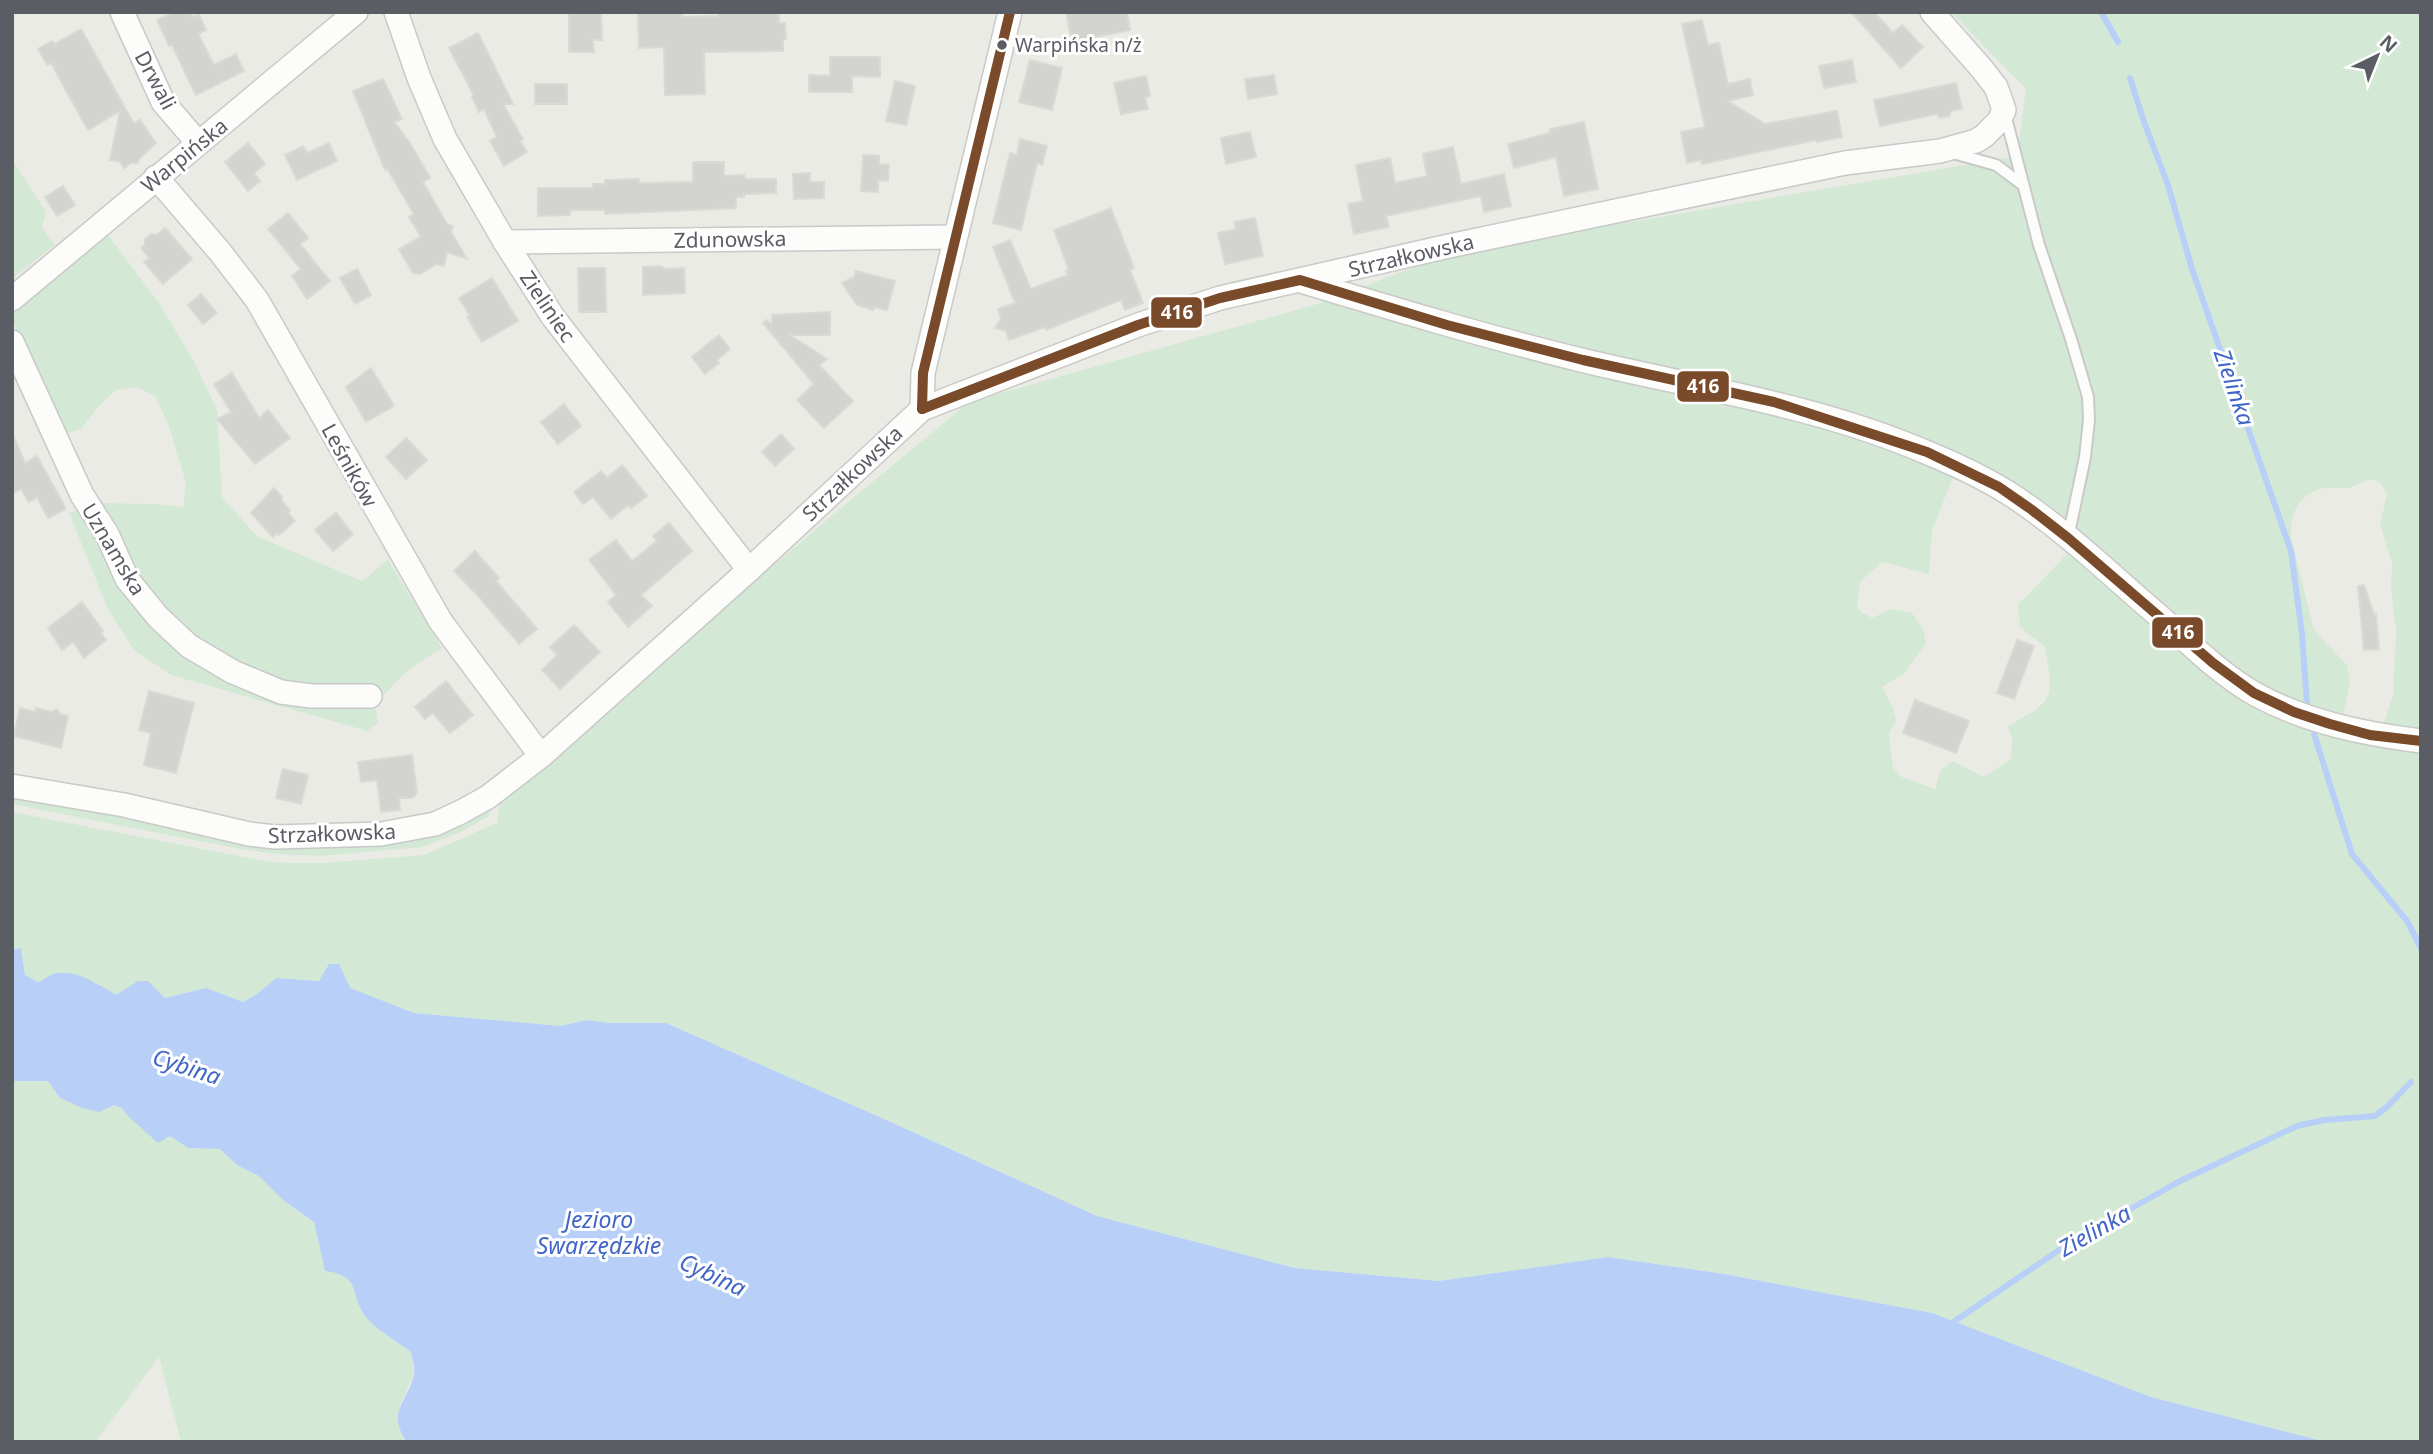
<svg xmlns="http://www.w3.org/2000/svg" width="2433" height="1454" font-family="'Noto Sans',sans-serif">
<rect width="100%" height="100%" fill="#ebebe6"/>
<!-- green -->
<g fill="#d3e9d5" fill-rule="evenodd">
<path d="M1951,12H2421V1442H2326L2151,1397L1932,1313L1724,1274L1608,1257L1439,1281L1295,1268L1097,1216L893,1123L666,1023H609L587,1020L560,1026L414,1013L349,988L329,964L319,981L276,978L257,994L243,1002L206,988L165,998L138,981L116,996L96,982L54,973L38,982L25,975L21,949L12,950V812L228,854L273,862L297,863H322L424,855L497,823L500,800L822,524L969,402L1317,304L1455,252L2017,156L2026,89ZM1954,474C1996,496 2032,522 2067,554L2018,605L2020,627L2045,647C2054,700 2055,700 2008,726L2012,738L2011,759L1984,777L1953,761L1940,771L1935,789L1902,777L1893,768L1889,733L1896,720L1893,708L1882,687L1904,674L1926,643L1923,629L1912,613L1892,609L1872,618L1857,609L1860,582L1882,562L1929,574L1932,531ZM2369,479L2380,482L2387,495L2380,524L2392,563L2391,589L2396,631L2393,695L2383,726L2343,716L2350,682L2347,665L2314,630L2291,538C2289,514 2299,493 2325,488C2333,487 2341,489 2348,488C2355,486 2362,482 2369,479Z"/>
<polygon points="12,159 46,212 42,228 55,245 12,279"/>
<polygon points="108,235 159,303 195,363 217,410 222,497 257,536 362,581 388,560 442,648 408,670 375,704 378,723 367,731 171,675 134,650 108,609 69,513 98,503 156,504 183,507 186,483 168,424 155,396 136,387 116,390 98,407 81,429 59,435 12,318 12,314"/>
<polygon points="12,793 281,845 490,807 489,816 463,831 422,847 320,856 274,854 230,847 12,804"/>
<path d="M12,1081H49L60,1098L99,1112L114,1105L123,1108L129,1117L170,1136L188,1148L220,1149L237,1165L259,1176L283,1200L314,1222L325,1271C363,1276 348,1293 366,1317C376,1329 398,1342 411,1352L414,1374L400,1405L399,1429L407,1442H181L159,1357L95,1442H12Z"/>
</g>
<!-- water -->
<path fill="#b8cff8" d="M21,948L25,975L38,982C43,980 48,976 53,974C74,968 100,985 116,995L138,981H148L165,998L206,988L243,1002L257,994L276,978L319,981L329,964H339L350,988L414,1013L560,1026L587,1020L609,1023H666L893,1123L1097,1216L1295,1268L1439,1281L1608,1257L1724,1274L1932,1313L2151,1397L2326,1442H407C385,1411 409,1401 414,1374C415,1368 412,1358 411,1352C398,1342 375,1329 366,1317C348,1293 363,1276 325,1271L314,1222L283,1200L259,1176L237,1165L220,1149L188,1148L170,1136L158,1143L129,1117L122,1108L114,1105L99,1112L82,1108L60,1098L48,1081H12V950Z"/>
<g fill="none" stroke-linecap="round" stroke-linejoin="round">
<!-- stream -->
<g stroke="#b8cff8" stroke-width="6">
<polyline points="2101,12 2118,42"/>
<polyline points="2130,78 2144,122 2168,185 2192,269 2291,551 2302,634 2307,704"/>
<polyline points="2314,734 2352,854 2407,921 2421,948"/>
<polyline points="1949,1325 2068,1244 2180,1181 2297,1126 2324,1120 2375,1116 2388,1106 2411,1082"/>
</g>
</g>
<!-- building -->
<g fill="#d3d3d0" stroke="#dadad5" stroke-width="2">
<polygon points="175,12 190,12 193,17 199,14 206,30 198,34 214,65 236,54 244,71 196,95 172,45 169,46 157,20"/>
<polygon points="569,12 601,12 602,40 593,40 594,52 569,52"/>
<polygon points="638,12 682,12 683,17 718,16 718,12 779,12 779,23 785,23 786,39 783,39 783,51 704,52 705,94 665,95 664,47 639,48"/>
<polygon points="1066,12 1127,12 1130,30 1072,42"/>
<polygon points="1851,12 1874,12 1893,33 1902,25 1923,47 1901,68"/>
<polygon points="1702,20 1708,45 1719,43 1728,84 1750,79 1753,95 1728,101 1765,124 1837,111 1842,137 1817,142 1816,140 1702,164 1701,160 1687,163 1681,132 1705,127 1682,24"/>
<polygon points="81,29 134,124 140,120 156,143 139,159 138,163 131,163 124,168 120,162 110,160 120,111 88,130 51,63 47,65 38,49 52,41 54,44"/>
<polygon points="478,33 513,104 503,104 523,139 520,141 527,152 504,166 490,141 497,137 484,109 479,112 472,97 473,94 449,48"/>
<polygon points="830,57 880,57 880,77 852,76 852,92 809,92 809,75 830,76"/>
<polygon points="1030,60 1062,68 1052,110 1019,102"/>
<polygon points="1852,60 1856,82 1824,88 1819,66"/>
<polygon points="1274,75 1277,94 1248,99 1245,79"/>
<polygon points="1146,76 1150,96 1145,97 1148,109 1121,114 1114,83"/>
<polygon points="383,79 402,119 394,122 410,143 430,178 423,182 447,224 453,226 451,232 467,259 447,252 444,266 437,264 420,274 413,273 399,249 421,237 409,217 414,214 387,168 385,170 353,91"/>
<polygon points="895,81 915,86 906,125 886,121"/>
<polygon points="1956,83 1962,109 1951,111 1949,116 1940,118 1937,114 1880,126 1874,100"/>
<rect x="535" y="84" width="32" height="20"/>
<polygon points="1584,122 1598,189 1564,196 1556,157 1514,168 1508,144 1550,133 1550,129"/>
<polygon points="1250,132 1256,157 1226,164 1221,138"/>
<polygon points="1020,139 1047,146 1042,165 1037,163 1021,230 993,223 1010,153 1017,155"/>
<polygon points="248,143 265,164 254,173 260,181 248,191 225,162"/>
<polygon points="329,143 337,161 297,180 285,155 303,146 307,153"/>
<polygon points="1453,147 1461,184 1504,174 1511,206 1484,212 1481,196 1386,216 1389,227 1354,234 1348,204 1363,201 1356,165 1390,158 1395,183 1427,176 1423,154"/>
<polygon points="863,155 879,156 879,164 889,165 888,181 878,180 878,192 861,191"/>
<polygon points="693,162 724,162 724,176 744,175 744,179 776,179 776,193 744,194 744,197 736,197 736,208 605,214 605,210 570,210 570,215 538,216 538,188 593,188 593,184 605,184 605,180 639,179 639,183 690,182 693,181"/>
<polygon points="810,173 810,182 824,182 824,198 794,199 793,174"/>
<polygon points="63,186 75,205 57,216 45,197"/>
<polygon points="1111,208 1134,268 1130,270 1143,303 1125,310 1121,300 1046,330 1045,327 1009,340 1006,331 995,328 1001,319 998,309 1015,303 993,247 1010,240 1031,289 1068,275 1066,271 1069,270 1054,230"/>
<polygon points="288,213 308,238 300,244 330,281 307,299 292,276 301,269 268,229"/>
<polygon points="1255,218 1263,256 1225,264 1218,233 1236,229 1234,222"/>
<polygon points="165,228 192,259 163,284 144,262 149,258 141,248 145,245 145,239 151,234 157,235"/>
<polygon points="661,266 665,269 684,268 685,293 643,295 643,267"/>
<polygon points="578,268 605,268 606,312 579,312"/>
<polygon points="357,269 371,295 355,304 340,278"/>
<polygon points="856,271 895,281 887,310 874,307 873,310 857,305 842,283 854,277"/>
<polygon points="492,278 518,321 482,342 467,317 470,316 459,298"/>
<polygon points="201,294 217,313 203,324 188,305"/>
<polygon points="830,312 830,335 790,335 827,359 819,365 853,401 824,428 797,400 814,384 763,323 766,320 772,324 772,315"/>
<polygon points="719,335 730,349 717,360 719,363 705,374 692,357"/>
<polygon points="371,368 394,406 366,422 346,387"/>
<polygon points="232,373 259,418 268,410 290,438 255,464 217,419 231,412 214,384"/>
<polygon points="564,404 581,426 558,444 541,422"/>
<polygon points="12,433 25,463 37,456 66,509 48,518 37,497 29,502 21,489 12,494"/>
<polygon points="781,434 794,449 775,466 762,452"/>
<polygon points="406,438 427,460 406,479 386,457"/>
<polygon points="622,465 647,496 631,508 628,505 611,519 593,497 583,504 574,492 601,471 607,478"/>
<polygon points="274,488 282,497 282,501 290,510 288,513 295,521 279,535 277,533 273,537 251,513"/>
<polygon points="336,513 353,534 333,551 315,530"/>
<polygon points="669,523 692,551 641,595 652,606 628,627 608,602 616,595 589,560 616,540 632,561 657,541 653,536"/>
<polygon points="475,551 499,578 496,581 537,629 519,644 479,597 454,571"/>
<polygon points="2364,585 2374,614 2376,614 2379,649 2364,650 2358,586"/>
<polygon points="82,602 103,631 101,633 106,640 84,658 73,642 62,650 48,628"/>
<polygon points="574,625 600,652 560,689 542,670 557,655 550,647"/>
<polygon points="2017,640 2034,646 2014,699 1997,693"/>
<polygon points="446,681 473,715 450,733 433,713 425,719 415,707"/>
<polygon points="149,691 194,703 176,773 144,765 151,733 139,730"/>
<polygon points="1915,700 1969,721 1956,753 1903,733"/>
<polygon points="20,708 35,712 36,708 52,712 57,709 60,714 68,716 61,748 14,736"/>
<polygon points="412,755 417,793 412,798 399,798 400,810 381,812 377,780 361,782 358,762"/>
<polygon points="283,769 308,775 301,804 276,798"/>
</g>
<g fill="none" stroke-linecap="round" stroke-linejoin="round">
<!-- service casing -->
<g stroke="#c8c9c8" stroke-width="14">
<g id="service">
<polyline points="2005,114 2039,245 2071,339 2088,397 2089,420 2085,457 2068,538"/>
<polyline points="1953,153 1996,165 2023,185"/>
</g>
</g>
<!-- minor casing -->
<g stroke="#c8c9c8" stroke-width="26">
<g id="minor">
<polyline points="122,12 163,102 198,143"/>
<polyline points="396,12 419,78 445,139 505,242 553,317 749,570"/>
<polyline points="156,177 220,252 257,300 441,622 541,756"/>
<polyline points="505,242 955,237"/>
<path d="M1301,281C1394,309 1487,337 1581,360C1697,388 1817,405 1928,453C1957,465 1989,480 2016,498C2067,532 2112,576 2159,616C2189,643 2220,674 2255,694C2306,722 2364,734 2421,741"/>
<polyline points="12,299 356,12"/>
<polyline points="12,342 82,495 107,534 127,579 158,617 189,646 233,672 281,692 311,696 370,696"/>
<polyline points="922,409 923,373 1010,12"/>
<polyline points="12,786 124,805 249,834 275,837 381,834 435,824 461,812 488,797 541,756 749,570 922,409 1138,325 1220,298 1449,246 1845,163 1940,151 1976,141 1984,136 1999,121 2004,110 2001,101 1996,87 1982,69 1932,12"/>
</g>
</g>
<!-- service -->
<use href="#service" stroke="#fcfcfb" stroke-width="10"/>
<!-- minor -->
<use href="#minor" stroke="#fcfcfb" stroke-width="23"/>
<!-- bus-1 casing -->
<g stroke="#fff" stroke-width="16">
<g id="bus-1">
<polyline points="922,409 1138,325 1220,298 1300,280 1447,325 1583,360 1774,402 1927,452 1999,487 2032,510 2068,538 2213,663 2254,693 2294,712 2330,724 2370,735 2421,741"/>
<polyline points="922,409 923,373 1010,12"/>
</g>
</g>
<!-- bus-1 -->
<use href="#bus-1" stroke="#7a4b2a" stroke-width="10"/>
</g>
<!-- markers -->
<circle fill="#5b5d64" stroke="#fff" stroke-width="2.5" cx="1002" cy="45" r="6"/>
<g text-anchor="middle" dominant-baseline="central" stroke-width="6" stroke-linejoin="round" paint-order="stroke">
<!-- bus labels -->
<g font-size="19" fill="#5b5d64" stroke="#fff" text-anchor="start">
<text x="1015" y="45">Warpińska n/ż</text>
</g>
<!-- street labels -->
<g font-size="21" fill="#5b5d64" stroke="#fff">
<text transform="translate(156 80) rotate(62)">Drwali</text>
<text transform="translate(184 155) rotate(-39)">Warpińska</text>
<text transform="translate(730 239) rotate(-1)">Zdunowska</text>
<text transform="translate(1411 255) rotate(-13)">Strzałkowska</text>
<text transform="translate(548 306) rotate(56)">Zieliniec</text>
<text transform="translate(350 465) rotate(61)">Leśników</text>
<text transform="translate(852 473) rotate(-43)">Strzałkowska</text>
<text transform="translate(114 549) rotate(59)">Uznamska</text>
<text transform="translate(332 833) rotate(-2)">Strzałkowska</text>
</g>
<!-- water labels -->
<g font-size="23" font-style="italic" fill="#4166c6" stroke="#fff">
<text transform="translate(2235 387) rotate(71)">Zielinka</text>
<text transform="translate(187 1066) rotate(18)">Cybina</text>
<text x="599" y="1219">Jezioro<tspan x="599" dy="26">Swarzędzkie</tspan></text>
<text transform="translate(2094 1230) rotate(-30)">Zielinka</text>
<text transform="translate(713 1274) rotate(25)">Cybina</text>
</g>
</g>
<g stroke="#fff" stroke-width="2.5">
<rect x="1150" y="296" width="53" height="33" rx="7" fill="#7a4b2a"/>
<rect x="1676" y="370" width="54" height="33" rx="7" fill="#7a4b2a"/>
<rect x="2151" y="616" width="53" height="33" rx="7" fill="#7a4b2a"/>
</g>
<g font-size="19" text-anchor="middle" font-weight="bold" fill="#fff">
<text x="1177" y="319">416</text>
<text x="1703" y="393">416</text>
<text x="2178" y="639">416</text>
</g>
<!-- border -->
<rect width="2433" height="1454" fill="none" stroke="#5b5d64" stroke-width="28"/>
<!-- north arrow -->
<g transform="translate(2377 56) rotate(43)" stroke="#ffffff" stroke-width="5" paint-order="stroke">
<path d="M0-5L12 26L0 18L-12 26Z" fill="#5b5d64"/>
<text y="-10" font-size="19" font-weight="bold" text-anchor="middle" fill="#5b5d64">N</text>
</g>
</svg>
